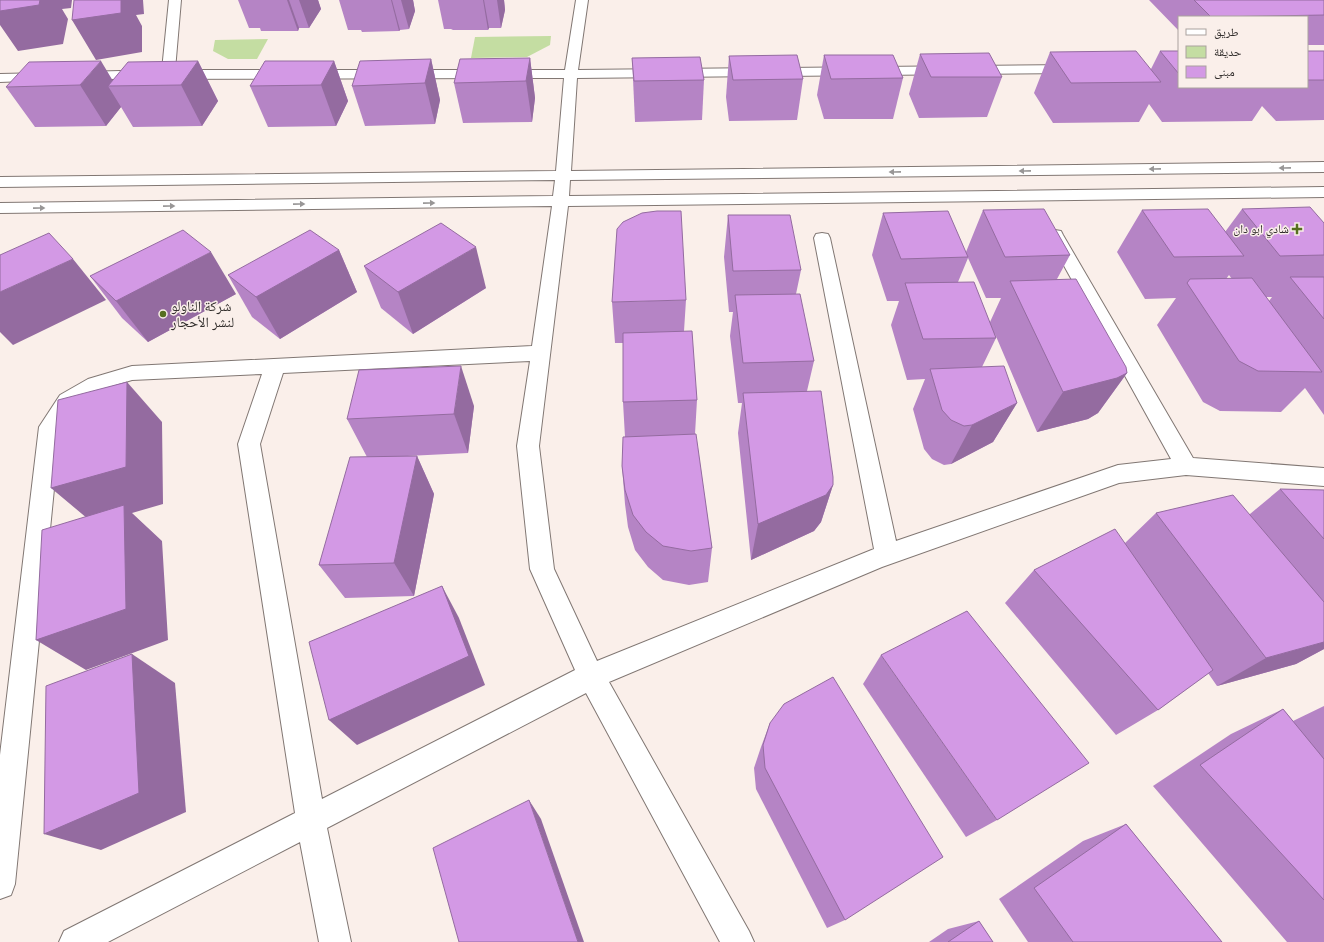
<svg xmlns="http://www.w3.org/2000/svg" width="1324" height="942" font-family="'Public Sans','Noto Naskh Arabic',sans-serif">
<rect width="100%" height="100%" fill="#faefea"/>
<!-- green -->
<g fill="#c4dda2">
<polygon points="551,36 550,45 527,57 471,58 475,37"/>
<polygon points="268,39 257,59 228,59 213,51 215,40"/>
</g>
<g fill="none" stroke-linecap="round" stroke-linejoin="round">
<!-- minor casing -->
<g stroke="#817773" stroke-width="2">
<g id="minor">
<path d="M169,0H181L175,70H565L576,0H588L578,70L1073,65L1078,66L1080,69L1078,72L1073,73L577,78L571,171L1324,162V172L570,180L569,196L1324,187V197L568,206L539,446L554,569L597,661L874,549L814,238L816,234L822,233L828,234L830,238L896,541L1118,465L1171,459L1047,235L1049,231L1055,230L1061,231L1063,235L1193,458L1324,468V486L1186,475L1119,483L882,567L609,682L749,931L754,942H720L586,693L327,828L351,942H319L300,842L108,942H59L64,931L295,813L238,444L262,374L132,380L102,389L74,405L60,428L15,884L11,895L0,899V755L39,427L60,395L88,379L132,366L532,346L552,206L0,213V203L553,196L555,180L0,187V177L556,171L564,78L74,79L72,76L74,73L79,72L162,70ZM530,361L517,446L530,569L575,670L322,799L260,444L283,373Z"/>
<polygon points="45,73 50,74 52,77 50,80 0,82 0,74"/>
</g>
</g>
<!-- minor -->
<use href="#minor" fill="#fff" fill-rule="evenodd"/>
</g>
<!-- wall -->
<g fill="#b584c5" fill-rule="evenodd">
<polygon points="238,0 318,0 321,9 309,28 299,28 298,31 261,31 260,28 249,28"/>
<polygon points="339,0 413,0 415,11 409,29 400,30 399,31 362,32 361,30 348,30"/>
<polygon points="438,0 504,0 505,10 501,28 489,28 488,30 453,30 451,29 444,29"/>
<polygon points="1149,0 1324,0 1324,45 1307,45 1307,17 1179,17 1179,31"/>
<polygon points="1160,51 1179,51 1179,87 1307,87 1307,51 1324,51 1324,120 1276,121 1262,106 1252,121 1162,122 1149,104 1139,122 1053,123 1034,93 1050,52 1151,69"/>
<polygon points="920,54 1002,77 987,117 919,118 909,94"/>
<polygon points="824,55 903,78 893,119 824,119 817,95"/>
<polygon points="729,56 803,79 797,120 729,121 726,97"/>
<polygon points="530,58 535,98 532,122 463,123 454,83"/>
<polygon points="632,58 704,80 702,120 635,122"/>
<polygon points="431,59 440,100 435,124 365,126 352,86"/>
<polygon points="198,61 218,101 202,126 133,127 121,107 106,126 35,127 6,87 113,81"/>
<polygon points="334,61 348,101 336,126 268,127 250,86"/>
<path d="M1242,209L1324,223V415L1305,388L1281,412L1220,411L1203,402L1157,325L1176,298L1145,299L1117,252L1142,210L1225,232ZM1229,275L1232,279H1226ZM1266,297H1272L1269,301Z"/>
<path d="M983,210L1070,255L1057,279L1127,373L1098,413L1088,419L1037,432L995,334L996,338L982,367L1017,403L993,442L951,464L944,465L932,459L924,449L913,409L925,379L907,380L891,325L899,301H887L872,255L883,213L966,252ZM968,258L986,298H1001L990,322L958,282Z"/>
<polygon points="728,215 801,270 796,294 814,361 807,391 833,485 821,522 814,531 751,560 738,433 742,403 738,403 730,336 733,312 729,312 724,257"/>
<polygon points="339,250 357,292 280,339 252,317 228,275"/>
<polygon points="364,266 486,288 413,334 381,308"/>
<polygon points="90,276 236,294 148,342 122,318"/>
<polygon points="686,300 684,331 697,400 695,434 712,548 708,582 689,585 663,580 648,567 635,550 628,527 625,504 622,466 625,437 623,402 623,343 615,343 612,302"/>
<polygon points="474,406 468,453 387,457 417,456 434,494 414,596 345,598 319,565 367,457 347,419"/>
<polygon points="1280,489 1324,490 1324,649 1296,664 1217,686 1208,673 1158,710 1116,735 1005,603 1034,570 1125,543 1156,513 1250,514"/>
<polygon points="881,655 997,820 966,837 863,684"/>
<polygon points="1324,706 1324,942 1287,942 1153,786 1231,734 1283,709 1293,721"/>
<polygon points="770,723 845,920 827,928 756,789 754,768 761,747"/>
<polygon points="1126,824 1222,942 1028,942 999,899 1083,841"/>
<polygon points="979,921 993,942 929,942 948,929"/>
</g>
<!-- shaded-wall -->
<g fill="#946ba0">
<polygon points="19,0 72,0 71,8 62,9 68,19 63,44 18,51 0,25 0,11"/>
<polygon points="88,0 143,0 144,14 136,15 142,26 142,52 96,60 72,20"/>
<polygon points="287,0 289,0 299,28 298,31"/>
<polygon points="299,0 318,0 321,9 309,28"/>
<polygon points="391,0 392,0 400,30 399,31"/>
<polygon points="401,0 413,0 415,11 409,29"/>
<polygon points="483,0 484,0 489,28 488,30"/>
<polygon points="497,0 504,0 505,10 501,28"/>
<polygon points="530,58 535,98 532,122 526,81"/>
<polygon points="431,59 440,100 435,124 425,83"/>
<polygon points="101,61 116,86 108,86 121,107 106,126 80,85"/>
<polygon points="198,61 218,101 202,126 181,85"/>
<polygon points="334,61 348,101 336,126 321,85"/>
<polygon points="476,247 486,288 413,334 398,292"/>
<polygon points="339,250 357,292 280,339 256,297"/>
<polygon points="211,252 236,294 148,342 116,301"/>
<polygon points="73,259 106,300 13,345 0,332 0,292"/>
<polygon points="461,366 474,406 468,453 454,414"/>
<polygon points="1127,373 1098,413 1088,419 1037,432 1063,392"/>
<polygon points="127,382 162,422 163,504 132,513 162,541 168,640 86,670 36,640 94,524 51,488"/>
<polygon points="1017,403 993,442 951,464 972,425"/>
<polygon points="417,456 434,494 414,596 394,563"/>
<polygon points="833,485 821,522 814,531 751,560 758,524"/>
<polygon points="442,586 459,618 485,685 357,745 329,720"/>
<polygon points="1324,642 1324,649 1296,664 1217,686 1266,658"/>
<polygon points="132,654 175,683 186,812 101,850 44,834"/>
<polygon points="529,800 541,819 584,942 578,942"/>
</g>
<!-- building -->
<g fill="#d399e5" stroke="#946ba0">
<polygon points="0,0 40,0 39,5 0,11"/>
<polygon points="74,0 121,0 121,13 72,20"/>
<polygon points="1194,0 1324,0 1324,15 1211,17"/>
<polygon points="1136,51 1161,82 1071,83 1050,52"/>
<polygon points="1160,51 1179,51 1179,74"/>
<rect x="1307" y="51" width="17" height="29"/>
<polygon points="989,53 1002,77 931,77 920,54"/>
<polygon points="797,55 803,79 733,80 729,56"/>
<polygon points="824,55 893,55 903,78 831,79"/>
<polygon points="700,57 704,80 634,81 632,58"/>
<polygon points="530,58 526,81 454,83 460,59"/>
<polygon points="431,59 425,83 352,86 360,61"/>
<polygon points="101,61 80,85 6,87 29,62"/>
<polygon points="198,61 181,85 108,86 128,62"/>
<polygon points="265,61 334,61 321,85 250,86"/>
<polygon points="1310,207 1324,223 1324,255 1280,256 1242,209"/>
<polygon points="1044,209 1070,255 1005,257 983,210"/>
<polygon points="1208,209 1244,256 1174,257 1142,210"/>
<polygon points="657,211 681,211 686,300 612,302 617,229 623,222 642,213"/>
<polygon points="948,211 968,257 901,259 883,213"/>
<polygon points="728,215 790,215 801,270 733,271"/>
<polygon points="441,223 476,247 398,292 364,266"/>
<polygon points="183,230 211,252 116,301 90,276"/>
<polygon points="310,230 339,250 256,297 228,275"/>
<polygon points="49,233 73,259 0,292 0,255"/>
<polygon points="1290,277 1324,277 1324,319"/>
<polygon points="1252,278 1322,372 1258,371 1239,361 1187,283 1190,279"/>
<polygon points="1076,279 1126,367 1127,373 1117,378 1063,392 1010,281"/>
<polygon points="974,282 996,338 923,339 905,283"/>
<polygon points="800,294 814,361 743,363 735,295"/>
<polygon points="692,331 697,400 623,402 623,333"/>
<polygon points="461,366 454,414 347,419 359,370"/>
<polygon points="1004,366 1017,403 972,425 964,426 951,420 942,410 930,369"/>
<polygon points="127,382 126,467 51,488 58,400"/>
<polygon points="821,391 833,477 833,485 826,495 758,524 743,393"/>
<polygon points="696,434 712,548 691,551 663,546 646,532 633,515 625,490 622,466 623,437"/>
<polygon points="417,456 394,563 319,565 350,457"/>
<polygon points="1280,489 1324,490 1324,539"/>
<polygon points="1233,495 1324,602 1324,642 1266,658 1156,513"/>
<polygon points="124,505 126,609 36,640 42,530"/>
<polygon points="1115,529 1213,670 1158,710 1034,570"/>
<polygon points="442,586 469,656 329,720 309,642"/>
<polygon points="967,611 1089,763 997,820 881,655"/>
<polygon points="132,654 139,793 44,834 46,686"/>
<polygon points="833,677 943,857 845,920 765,768 763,745 770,723 784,704"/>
<polygon points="1283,709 1324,759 1324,900 1200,765"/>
<polygon points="529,800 578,942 459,942 433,848"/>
<polygon points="1126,824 1222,942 1073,942 1034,888"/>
<polygon points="979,921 993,942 948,942"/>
</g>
<!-- one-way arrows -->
<defs><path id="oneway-solid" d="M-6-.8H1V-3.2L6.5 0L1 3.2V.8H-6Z"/></defs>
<g fill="#989696">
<use href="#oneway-solid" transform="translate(1285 168) rotate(179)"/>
<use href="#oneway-solid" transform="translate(1155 169) rotate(179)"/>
<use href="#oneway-solid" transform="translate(1025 171) rotate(179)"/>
<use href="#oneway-solid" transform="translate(895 172) rotate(179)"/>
<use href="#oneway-solid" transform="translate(429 203) rotate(-1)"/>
<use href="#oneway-solid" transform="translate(299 204) rotate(-1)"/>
<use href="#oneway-solid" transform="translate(169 206) rotate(-1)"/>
<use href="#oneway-solid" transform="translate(39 208) rotate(-1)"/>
</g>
<!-- markers -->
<g fill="#576f20" stroke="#faefea" stroke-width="1.5">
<path d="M1295 223h4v4h4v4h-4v4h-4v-4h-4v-4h4z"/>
<circle cx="163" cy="314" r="4"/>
</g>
<g text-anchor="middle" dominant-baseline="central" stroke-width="3" stroke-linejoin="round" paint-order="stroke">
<!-- far-poi labels -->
<g font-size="12" fill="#322e2c" stroke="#faefea" text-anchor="end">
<text x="1289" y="229">شادي ابو دان</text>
</g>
<!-- poi labels -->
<g font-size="14" fill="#322e2c" stroke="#faefea" text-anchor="start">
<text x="171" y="306">شركة الناولو<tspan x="171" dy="16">لنشر الأحجار</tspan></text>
</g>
</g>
<!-- legend -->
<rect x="1178" y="16" width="130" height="72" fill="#faefea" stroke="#aaa29e"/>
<rect x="1186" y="29" width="20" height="6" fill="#ffffff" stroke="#aaa29e"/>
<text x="1214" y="36" font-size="12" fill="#322e2c">طريق</text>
<rect x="1186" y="46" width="20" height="12" fill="#c4dda2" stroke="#aaa29e"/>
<text x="1214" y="56" font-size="12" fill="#322e2c">حديقة</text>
<rect x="1186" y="66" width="20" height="12" fill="#d399e5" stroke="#aaa29e"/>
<text x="1214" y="76" font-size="12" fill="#322e2c">مبنى</text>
</svg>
